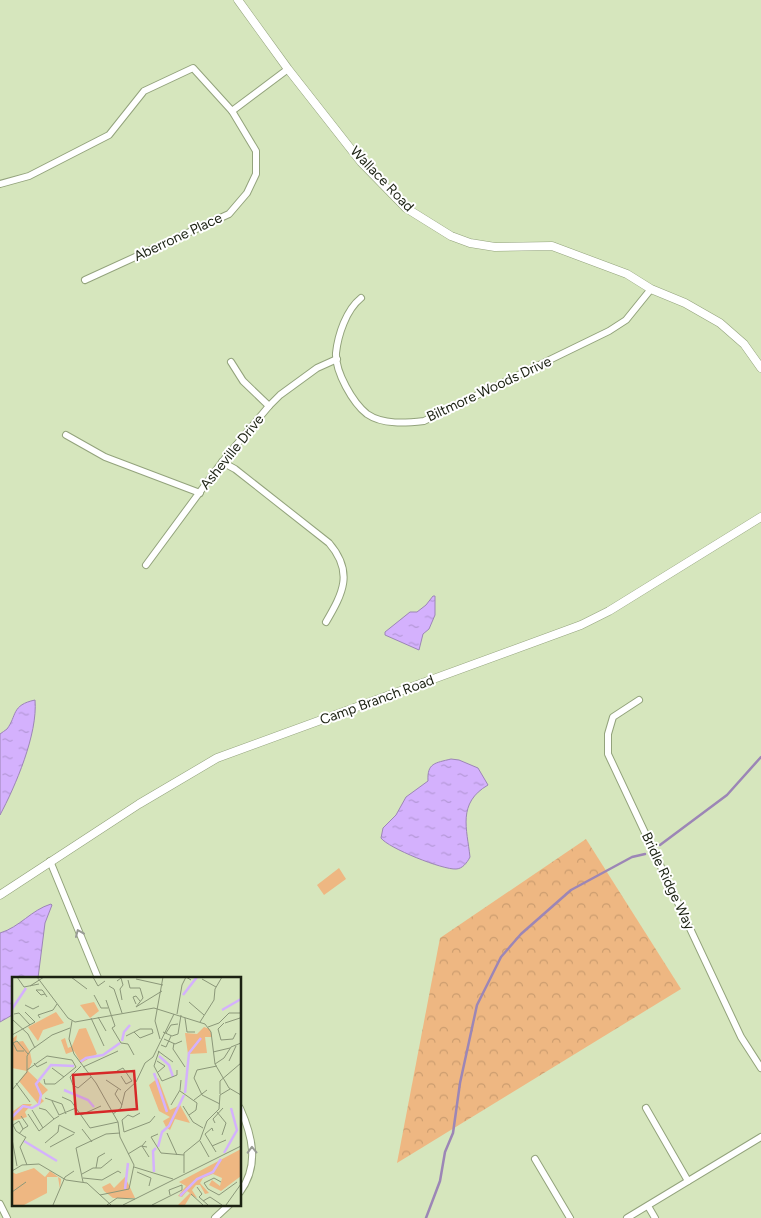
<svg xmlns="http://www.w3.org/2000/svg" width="761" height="1218" font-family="Figtree,sans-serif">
<defs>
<pattern id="forest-crowns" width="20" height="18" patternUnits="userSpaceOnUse" patternTransform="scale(1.25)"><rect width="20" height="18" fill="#eeb782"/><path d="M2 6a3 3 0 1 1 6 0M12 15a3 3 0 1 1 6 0" fill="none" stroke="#cc9d6f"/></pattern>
<pattern id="water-ripples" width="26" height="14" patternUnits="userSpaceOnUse" patternTransform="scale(1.25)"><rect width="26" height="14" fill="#d4b1fd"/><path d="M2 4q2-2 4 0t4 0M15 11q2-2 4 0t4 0" fill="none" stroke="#b598d8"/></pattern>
</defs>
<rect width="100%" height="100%" fill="#d6e6bd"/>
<!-- green -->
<polygon fill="#eeb782" points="339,868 346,879 324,895 317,885"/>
<!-- forest -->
<polygon fill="url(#forest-crowns)" points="586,839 681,989 397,1163 440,938"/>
<!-- water -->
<g fill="url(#water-ripples)" stroke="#9c86b6">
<polygon points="433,596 435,596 435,615 429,629 423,634 419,650 385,635 385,632 410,612 417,612 426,605"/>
<path d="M35,700C38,734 15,787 0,815V734C2,732 5,731 7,729C17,716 11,705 35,700Z"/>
<path d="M451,759L459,760L478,768L488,785C457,803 467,829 470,857C467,863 462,869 456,869C443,870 388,848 381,838L383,828L396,815L406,797L428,781C427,763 435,763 451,759Z"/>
<path d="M51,904L52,905L45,923L38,978H14V1014L0,1022V933C20,927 31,910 51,904Z"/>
</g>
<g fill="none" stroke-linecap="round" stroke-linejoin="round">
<!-- stream -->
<g stroke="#9c86b6" stroke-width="2.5">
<polyline points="660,845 727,795 761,757"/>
<polyline points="426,1218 440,1181 445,1152 453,1133 460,1083 477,1005 501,957 521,934 571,890 632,857 645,854"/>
</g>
<!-- minor casing -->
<g stroke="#93a37c" stroke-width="8">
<g id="minor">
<polyline points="232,111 288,69"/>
<polyline points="0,184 29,176 109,135 144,91 193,68 232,111 256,151 256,174 247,193 229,214 85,280"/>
<path d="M361,298C346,310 338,335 336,353C335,372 353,403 367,414C383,425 406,423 424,421L609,331L626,320L651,289"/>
<polyline points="231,362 243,381 269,406"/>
<polyline points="66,435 105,457 200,493"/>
<path d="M222,462L235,469L329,543C354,572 343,593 326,622"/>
<polyline points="146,565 222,462 269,406 280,395 317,368 337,359"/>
<polyline points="639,700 613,717 608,734 608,754 741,1037 761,1068"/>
<polyline points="50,861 98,978"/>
<path d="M240,1108C252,1135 260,1165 240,1192"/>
<polyline points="646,1108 688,1181"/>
<polyline points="535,1159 570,1218"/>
<polyline points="0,1204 7,1218"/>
<polyline points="648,1206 655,1218"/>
<polyline points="215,1218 230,1204"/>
<polyline points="627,1218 761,1137"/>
</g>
</g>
<!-- tertiary casing -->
<g stroke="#93a37c" stroke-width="9">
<g id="tertiary">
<polyline points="238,0 288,69 361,162 406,208 451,236 470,243 495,247 552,246 627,274 651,289 685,303 720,323 744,344 761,368"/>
<polyline points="0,895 139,804 217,758 581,625 609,611 761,517"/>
</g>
</g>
<!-- minor -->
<use href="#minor" stroke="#fff" stroke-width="6"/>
<!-- tertiary -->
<use href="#tertiary" stroke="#fff" stroke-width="8"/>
</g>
<!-- one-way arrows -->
<defs><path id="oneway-chevron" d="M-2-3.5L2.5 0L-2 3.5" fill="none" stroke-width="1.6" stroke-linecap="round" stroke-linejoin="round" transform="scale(1.25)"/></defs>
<g stroke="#989b94">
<use href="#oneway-chevron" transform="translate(79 933) rotate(-113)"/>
<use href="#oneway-chevron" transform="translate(252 1150) rotate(-91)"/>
</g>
<g text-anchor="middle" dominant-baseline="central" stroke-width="4" stroke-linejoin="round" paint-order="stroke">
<!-- street labels -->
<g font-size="14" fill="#1b2112" stroke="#fff">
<text transform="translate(382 179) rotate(46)">Wallace Road</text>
<text transform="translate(178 237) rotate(-25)">Aberrone Place</text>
<text transform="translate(489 389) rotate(-25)">Biltmore Woods Drive</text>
<text transform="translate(232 452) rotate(-51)">Asheville Drive</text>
<text transform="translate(377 700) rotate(-20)">Camp Branch Road</text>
<text transform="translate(668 881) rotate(65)">Bridle Ridge Way</text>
</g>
</g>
<!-- overview -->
<g transform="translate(12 977)">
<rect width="229" height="229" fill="#d6e6bd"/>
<path d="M44,35L52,46L31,53L26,64L16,50ZM192,50L198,52L200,60H193L195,76L176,77L173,56L185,57ZM74,51L85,77L69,86L62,74L54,77L49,63L53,61L56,71L60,69L67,52ZM5,58L4,65L11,64L18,75L20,85L16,94L36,113L28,120L32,124L27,128L7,104L15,94L0,91V62ZM146,101L158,133L168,128L178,146L163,142L158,153L154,150L151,144L158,140L147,134L137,108ZM11,127H20L13,135L15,140L0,144V135ZM229,172V199L209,214L197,208L200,203L208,209L210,201L201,197L191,201L188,206L197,216L193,217L188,208H184L180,213L185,221L179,218L173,228H166L178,216L175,214L170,220L166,219L174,209L167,205ZM22,191L33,200L38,194L49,202L48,212L46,200H35V216L12,228H0V195L4,197ZM113,200L123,221H101L92,214L90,210L98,206L102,211Z" fill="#eeb782"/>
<path d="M82,25L87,34L78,41L68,28Z" fill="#eeb782"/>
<path fill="none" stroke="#d4b1fd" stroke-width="2.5" d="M171,18L185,0M0,32L14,11M210,33L229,22M110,64L112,55L118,48M147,79L157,88L161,100M68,85L74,81L91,78L108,66M142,96L155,135M52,113L76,123L82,130M173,116L177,76L189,61M0,140L11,129L20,131L27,127L29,118L24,107L39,88L62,89M12,164L45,184M146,170L150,155L157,149L172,118M212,176L225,153L219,131M142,195L141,174L144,171M113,212L116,186M168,219L185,202L201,195L209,182"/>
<path fill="none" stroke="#8b9779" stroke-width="1" d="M5,0L12,10L27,7M25,0L56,41L63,45L142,31L193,47L199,55L203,87L217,111L229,118M59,0L75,12M81,0L86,9L93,4M124,2L151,8M190,2L204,10M116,3L118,11H128L131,21L124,30M105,4L109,1L111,8L108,12L110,23M18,9L32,0M97,9L102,12L110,36M33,17L29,18L24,13H30L31,14L35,20M82,18L89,31H96M94,23L103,49L100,51L109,66L116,67L122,78M177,25L192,38M124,27L121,20L124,19L128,24M13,28L21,32L27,29M124,30L150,14M2,37L7,36L18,48M165,37L170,8L174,0L179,3M86,40L94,54M28,41L26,38L41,33L45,27M79,41L92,69M173,41L175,55H183M1,43L16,57L23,71M60,44L57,62L62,77L84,106L106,145L108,160L122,188L117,212L88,218M188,45L202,23L203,12L210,0M212,46L206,52L209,63L221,62L224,56M213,46L228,41M196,50L207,46L217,36H229M122,55L128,61L141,56M151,55L160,59L166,57L169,38M154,56L159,48L166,47M0,58L23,45L13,35M114,59L128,52H140L141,56M148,62L143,44L151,0M152,62L163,67L170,64M162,66L161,72L173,90M149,68L154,70L159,59M12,74H5L1,66L5,64L16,77M146,74L161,85M147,74L142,89L150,104L165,98V93M201,75L218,71M145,84L153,89L146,95M217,84L224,69M22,86L25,90L35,85M203,87L212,81L219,70L229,66M69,89L58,100L61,108L66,111L79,100M205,89L185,93L182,101L190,118L208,127M71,90L106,74M40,91L52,100M15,93L35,79L60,83L64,90L43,107H33L32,102M105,94L111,91L120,104L114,107L109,99M94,103L109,113M4,106L18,125M106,112L103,117L110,128M0,113L15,95V79L19,73L40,58L58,51M168,114L185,126L184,133L177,138M208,117V104L229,86M50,120L59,124L78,151L106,145M33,121L50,127L54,137M182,123L195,113M40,124L47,138L64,131M159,128L168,113L169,103M171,129L181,145L191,151M27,131L34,133L42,142L47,139M20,133L31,151M205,135L214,146L210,158M128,136L121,140L116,138L110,143L112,155L138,145L143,139M16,137L27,154L42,142M101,137L109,131L113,115L124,105L133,86L141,80L162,37M69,138L89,129M9,139L16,149L11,152M203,146L201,142L211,131M70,152L80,165M201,154L200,151L193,157L204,175M155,156L165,178M7,157L11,152L7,144L1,148L4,154L13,160H14L8,170L15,188M146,157L139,160L149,176L172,178M0,162L5,189M134,164L130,169L137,180M188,164L197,180M33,166L46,155L47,148L63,156M200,169L214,163M38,170L62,157M116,177L129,169L135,170M122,190L161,202M84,191L86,180L93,176M0,194L10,188L27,187L54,203L75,206L99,228M125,195L139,201L137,209M172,196V176L188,163L195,144L207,132L208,118L218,112M70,197L81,191H89L100,182M71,201L90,203L106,194L109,196M71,205L64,171L94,157L108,156M209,205L202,201L192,206L196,212L207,218L225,205M185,210L190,217L187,220L196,228M0,215L14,205M179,217L191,228M191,224L198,220L210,228M41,228L53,200L62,194M95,228L105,221L123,222M111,228L229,169M140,228L170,213V208L157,213L158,218M214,228L229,207"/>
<path fill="#d62828" fill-opacity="0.15" stroke="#d62828" stroke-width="2.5" d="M122,94L125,132L64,137L61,98Z"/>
<rect width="229" height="229" fill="none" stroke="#1b2112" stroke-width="2.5"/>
</g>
</svg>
